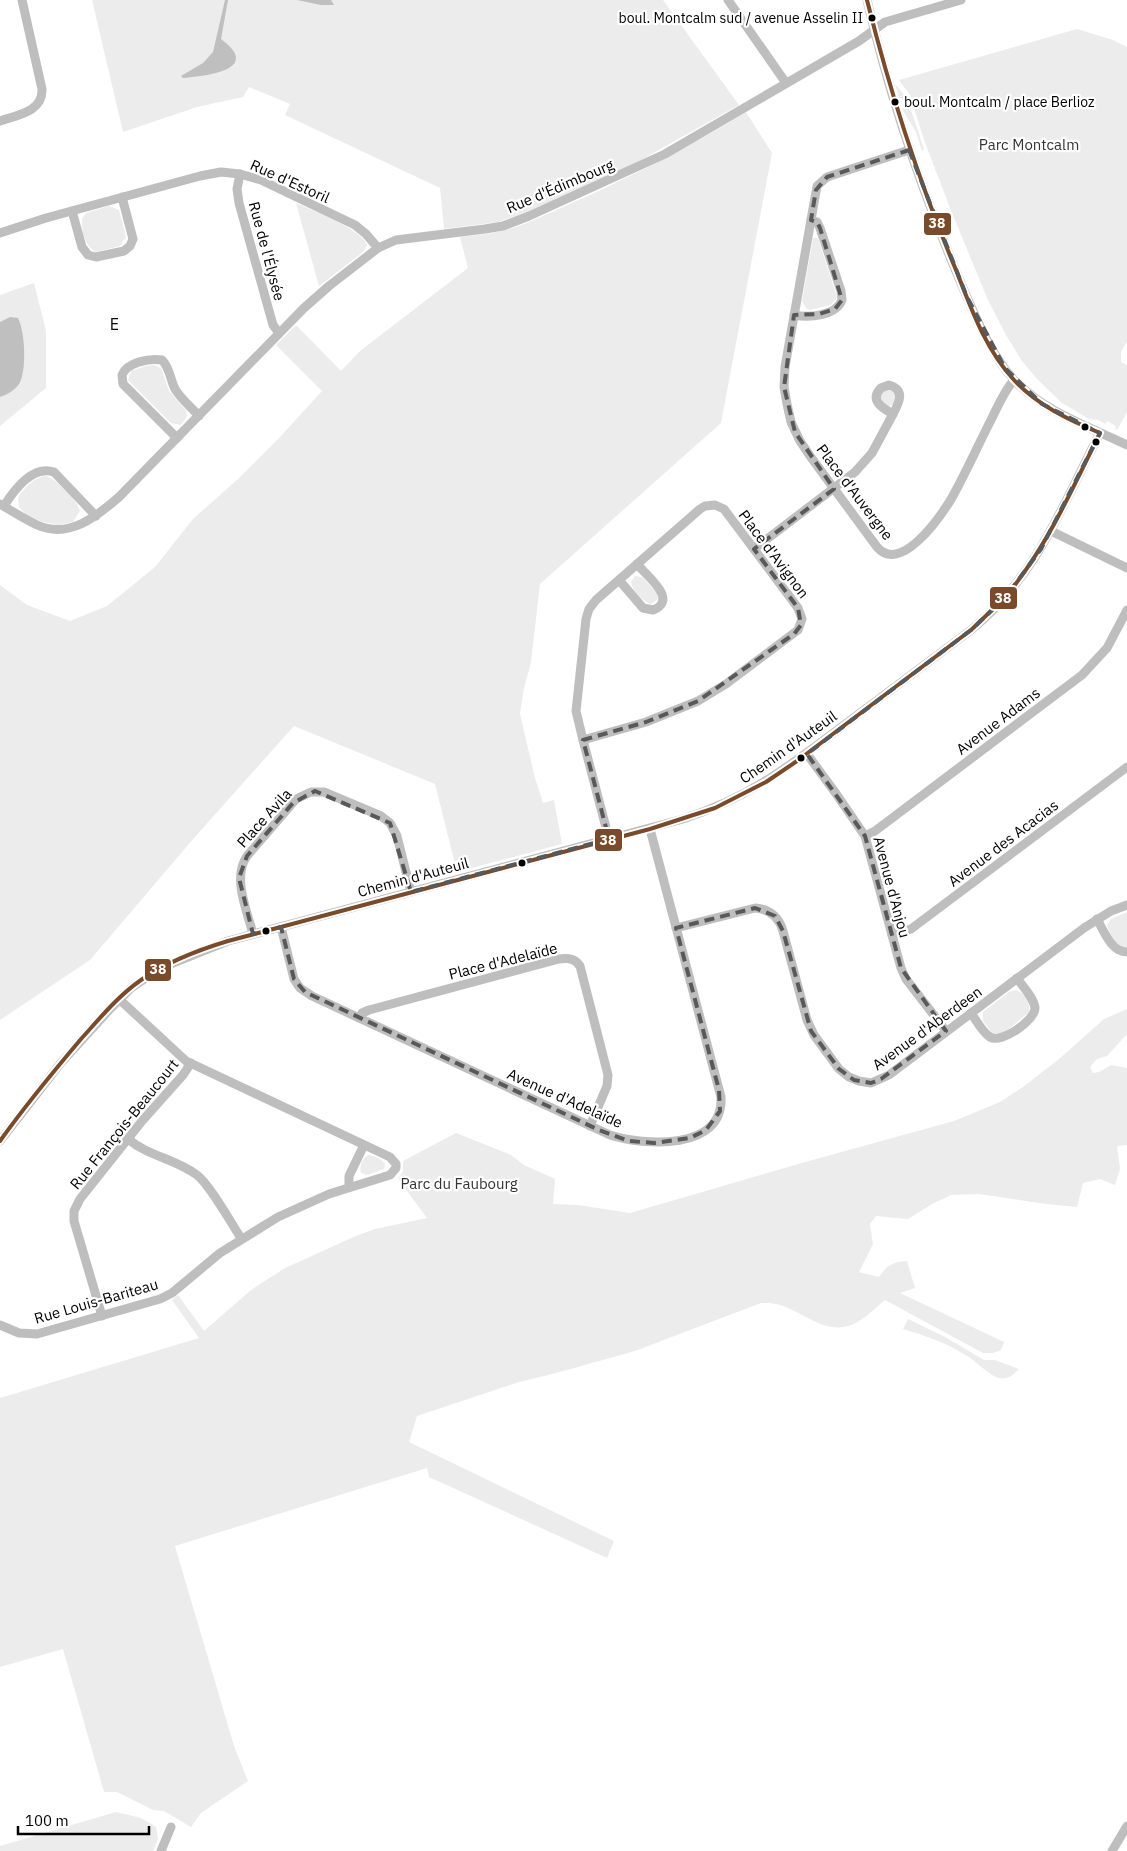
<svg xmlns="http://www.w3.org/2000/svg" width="1127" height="1851" font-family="'IBM Plex Sans',sans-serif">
<rect width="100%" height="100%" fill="#fff"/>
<!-- green -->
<g fill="#ececec">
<polygon points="92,0 663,0 739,105 632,165 532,210 498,222 444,229 440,188 285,115 290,104 249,87 243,97 197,107 123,132"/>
<polygon points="1077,29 1113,40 1127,47 1127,341 1121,352 1121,362 1127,365 1127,412 1117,430 1115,429 1116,426 1107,421 1106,424 1098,420 1089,419 1062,403 1037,379 1022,361 1007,337 988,300 952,213 924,140 910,95 899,80"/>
<polygon points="895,84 907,98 924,149 922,151 916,132 902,109 905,107 902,98 899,98"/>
<path d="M746,112L772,153L721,423L540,584L531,662L524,688L520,714L535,778L543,803L554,800L562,844L457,872L435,784L294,726L194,838L90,960L0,1020V585L27,605L70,621L107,606L155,567L193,519L238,479L280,437L322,391L276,345L296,325L341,371L360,351L468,268L460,237C479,235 498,233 516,227C541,218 566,205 590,195C644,170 696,143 746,112Z"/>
<path d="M296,203C312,210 363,230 367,245L362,253L319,286Z"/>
<path d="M109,206L119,210L126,237L120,246L96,252C85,247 81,230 82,219L86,213Z"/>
<polygon points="813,238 817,238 819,241 837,297 831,305 810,310 806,308 802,301"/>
<path d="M34,283L46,331V388L0,426V397C38,384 19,344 10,317L0,322V295Z"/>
<polygon points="146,366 154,365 161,368 169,391 186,410 187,416 181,425 171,423 128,380 131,371"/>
<circle cx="888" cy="398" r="8"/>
<path d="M46,476C56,479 78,501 80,511L73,522C56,527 30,522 19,507L18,498C24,488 34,477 46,476Z"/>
<path d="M635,576L642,577L657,593L658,599L651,604C643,602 632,590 631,582Z"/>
<path d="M1127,912V948C1117,947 1110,935 1107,925L1111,919Z"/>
<path d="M1015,990C1024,992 1031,1003 1029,1012L1004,1033H992L983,1021V1012L1009,992Z"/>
<path d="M1127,1009V1034L1107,1056L1097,1059L1090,1067L1093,1073L1099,1072L1111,1065L1127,1068V1145L1117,1146L1120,1169L1115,1185L1100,1179L1083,1183L1077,1207L1046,1204L979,1194L951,1195L932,1204L908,1219L876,1216L870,1224L873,1244L859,1272L879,1277C886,1266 894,1261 907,1261L915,1288L900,1293L1004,1342L1001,1350L993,1353H983L885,1300C875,1308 866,1318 854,1324C826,1336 805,1313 780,1305C774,1303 768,1303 761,1303L635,1351L556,1373L519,1382L417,1416L409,1442L614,1541L607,1558L429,1477L427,1468L175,1546L234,1746L248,1781L201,1813L191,1827L164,1811L153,1810L117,1792H104L63,1649L0,1667V1398L199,1338L172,1300L178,1295L204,1331L251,1290L285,1268L356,1236L375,1229L427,1218L398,1179L403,1171V1161L456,1133L511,1155L524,1165L555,1179L553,1204L578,1205L630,1213L798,1164L954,1121L1000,1102L1023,1087L1059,1059L1104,1019Z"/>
<path d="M368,1155C374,1155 382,1159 385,1164L384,1169L367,1175L361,1173C359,1167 362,1158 368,1155Z"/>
<path d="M908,1319L945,1337L984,1360H995L1019,1369C1013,1375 1008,1380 999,1378C990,1376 976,1361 967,1356C947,1343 926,1336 903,1329Z"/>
<polygon points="116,1812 141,1818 156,1827 158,1839 153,1851 0,1851 0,1846"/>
</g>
<!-- water -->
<g fill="#bfbfbf">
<path d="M225,0H228L221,39C263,70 206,76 183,78L181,76L203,63L213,52Z"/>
<polygon points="297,0 331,0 334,5 321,5"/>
<path d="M10,317L18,318C25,331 27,371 19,384C15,390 7,395 0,397V322Z"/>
</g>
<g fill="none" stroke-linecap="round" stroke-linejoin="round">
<!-- minor -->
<g stroke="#bebebe" stroke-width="9">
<polyline points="728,0 786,83"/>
<path d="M867,0C889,95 920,186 958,276C972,309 991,357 1016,382C1047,413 1088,426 1127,445"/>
<path d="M0,121C17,115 43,112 42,89L22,0"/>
<path d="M909,150L827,177L817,186L785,367L784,387L787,404L791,422L800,441L810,456L877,547C900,574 938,520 950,501C965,475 977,447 991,420C998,406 1004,391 1014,380"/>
<polyline points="240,174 237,189 239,203 273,325 279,333"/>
<polyline points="72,211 82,247 88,255 96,257 124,251 130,246 133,239 122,197"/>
<polyline points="0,233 46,218 200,176 221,172 240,174 261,180 355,225 366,234 378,248"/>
<path d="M794,315C809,318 836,316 842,300L841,291L820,228L817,222L811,220"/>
<path d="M889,385C906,390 899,403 893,414C882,408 869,400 881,388Z"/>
<path d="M177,438L123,384L122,375C127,362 150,358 162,360C170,368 170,379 175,389C181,399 191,407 199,416"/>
<path d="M0,504C12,511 24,519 37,525C69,539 96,517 119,497L304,308L329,286L378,248L396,240L485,229L503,226L529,216L665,154L859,41L885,22L961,0"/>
<polygon points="715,505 724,509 798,608 802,619 798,630 726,684 698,701 646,722 583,740 576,711 586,619 589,609 596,600 700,509 705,506"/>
<path d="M4,506C14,490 33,465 54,472L96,516"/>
<polyline points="1051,531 1127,568"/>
<polyline points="754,549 855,472 872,453 893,414"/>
<path d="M619,580L643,608L653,610C679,600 647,576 637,564"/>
<polyline points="583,740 609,839"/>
<polyline points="807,754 837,795 865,836 901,968 906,979 946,1031"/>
<polyline points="865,836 875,831 1082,675 1107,648 1127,610"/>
<path d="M1097,919C1104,931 1111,952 1127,952"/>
<path d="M281,927L294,979L300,988L312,996L610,1135C644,1146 724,1151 721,1097L650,829"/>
<path d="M676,928L755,908C770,909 779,917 783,931L807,1020L814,1035L839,1069L849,1077L859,1081L871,1083L889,1075L1084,928L1111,911L1127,905"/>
<path d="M253,934C247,911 232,877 247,856L296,799L311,792H324L381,816L390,823L397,836L411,892"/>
<polyline points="892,935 911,929 1127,767"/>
<path d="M971,1013C976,1020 983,1033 990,1037C1002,1044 1035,1020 1035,1008C1034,998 1023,987 1017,978"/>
<path d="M359,1018L362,1013L369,1010L559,959C568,958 575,958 580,966L608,1075L607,1086L590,1126"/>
<path d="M128,1139C148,1156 176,1159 197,1175C210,1185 231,1223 241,1238"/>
<path d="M0,1141L60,1064L110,1009L131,988L149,976L168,965L228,941L683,819C752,797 795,762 852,719C892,689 931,660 971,630C1037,576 1062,506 1100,433"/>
<polyline points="349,1186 349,1176 364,1145"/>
<polyline points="102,1316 74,1221 74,1211 80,1199 142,1121 183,1075 191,1063"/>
<polyline points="0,1325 19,1333 37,1334 160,1299 172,1293 220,1253 278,1217 329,1194 390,1175 396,1168 396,1164 390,1157 186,1061 119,999"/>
<polyline points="161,1851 171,1827"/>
<polyline points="1112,1851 1127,1826"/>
</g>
<!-- bus-1 casing -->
<g stroke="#fff" stroke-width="8">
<path id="bus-1" d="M0,1141C25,1106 53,1072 81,1039C100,1018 118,996 141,980C167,962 198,950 228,941L650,829L715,808L766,782L797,761L971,630C986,616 1001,602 1014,586C1050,540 1074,485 1100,433C1069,420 1037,405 1014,380C985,349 971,308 956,270C919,182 890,92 867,0"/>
</g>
<!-- bus-1 -->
<use href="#bus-1" stroke="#7a4b2a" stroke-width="4"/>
</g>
<!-- marked area -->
<path fill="none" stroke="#595959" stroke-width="4" stroke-dasharray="10 6" stroke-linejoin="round" d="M909,150L967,297L1005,368L1042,404L1100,433L1041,549L1005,598L971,630L807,754L865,836L901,968L946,1031L881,1079L871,1083L854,1080L839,1069L811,1031L783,931L775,916L755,908L676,928L719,1090L720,1111L706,1130L690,1138L654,1143L629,1141L599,1130L305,992L294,979L281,927L253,934L239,878L247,856L293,803L315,791L390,823L411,892L609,839L583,740L646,722L698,701L794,634L801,625L798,608L754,549L834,489L795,432L784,387L794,315L819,314L835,309L842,300L820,228L817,222L811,220L816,190L827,177Z"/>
<!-- markers -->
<g fill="#000" stroke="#fff" stroke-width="2">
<circle cx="872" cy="18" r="4.5"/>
<circle cx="895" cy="102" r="4.5"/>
<circle cx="1085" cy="427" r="4.5"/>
<circle cx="1096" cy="442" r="4.5"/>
<circle cx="801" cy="758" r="4.5"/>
<circle cx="522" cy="863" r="4.5"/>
<circle cx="266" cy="931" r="4.5"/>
</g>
<g text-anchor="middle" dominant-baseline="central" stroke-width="4.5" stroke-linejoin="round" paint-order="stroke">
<!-- bus labels -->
<g font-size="14" fill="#000" stroke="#fff" text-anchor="end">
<text x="863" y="18">boul. Montcalm sud / avenue Asselin II</text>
<text x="904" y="102" text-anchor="start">boul. Montcalm / place Berlioz</text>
</g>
<!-- park labels -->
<g font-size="15" fill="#333" stroke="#fff">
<text x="1029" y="144">Parc Montcalm</text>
<text x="459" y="1183">Parc du Faubourg</text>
</g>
<!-- street labels -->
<g font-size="15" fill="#000" stroke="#fff">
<text transform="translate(290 181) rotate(24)">Rue d'Estoril</text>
<text transform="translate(560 186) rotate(-23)">Rue d'Édimbourg</text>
<text transform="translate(267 251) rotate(75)">Rue de l'Élysée</text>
<text transform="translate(855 492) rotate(53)">Place d'Auvergne</text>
<text transform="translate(774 554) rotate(53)">Place d'Avignon</text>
<text transform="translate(998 721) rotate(-37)">Avenue Adams</text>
<text transform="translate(788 747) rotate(-35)">Chemin d'Auteuil</text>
<text transform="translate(264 818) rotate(-48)">Place Avila</text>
<text transform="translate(1003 843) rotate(-37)">Avenue des Acacias</text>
<text transform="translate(413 877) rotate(-15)">Chemin d'Auteuil</text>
<text transform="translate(892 887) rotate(75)">Avenue d'Anjou</text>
<text transform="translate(503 961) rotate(-14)">Place d'Adelaïde</text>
<text transform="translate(927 1028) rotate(-36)">Avenue d'Aberdeen</text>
<text transform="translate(565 1098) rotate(24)">Avenue d'Adelaïde</text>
<text transform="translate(124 1124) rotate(-51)">Rue François-Beaucourt</text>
<text transform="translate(96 1301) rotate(-16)">Rue Louis-Bariteau</text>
</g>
<!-- neighbourhood labels -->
<g font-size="16" letter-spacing="1" fill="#000" stroke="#fff">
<text x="115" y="324">E</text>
</g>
</g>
<g stroke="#fff" stroke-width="2">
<rect x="923" y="212" width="29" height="24" rx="5" fill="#7a4b2a"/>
<rect x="989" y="586" width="29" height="24" rx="5" fill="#7a4b2a"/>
<rect x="594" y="828" width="29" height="24" rx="5" fill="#7a4b2a"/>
<rect x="144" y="958" width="28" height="24" rx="5" fill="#7a4b2a"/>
</g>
<g font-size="14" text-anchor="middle" font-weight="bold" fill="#fff">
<text x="937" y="228">38</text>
<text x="1003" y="603">38</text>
<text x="608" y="845">38</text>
<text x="158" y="974">38</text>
</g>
<!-- scale -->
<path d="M18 1826v8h131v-8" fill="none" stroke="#000000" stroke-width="2.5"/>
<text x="25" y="1826" font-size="15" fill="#000000" stroke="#ffffff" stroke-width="4" paint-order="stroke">100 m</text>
</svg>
